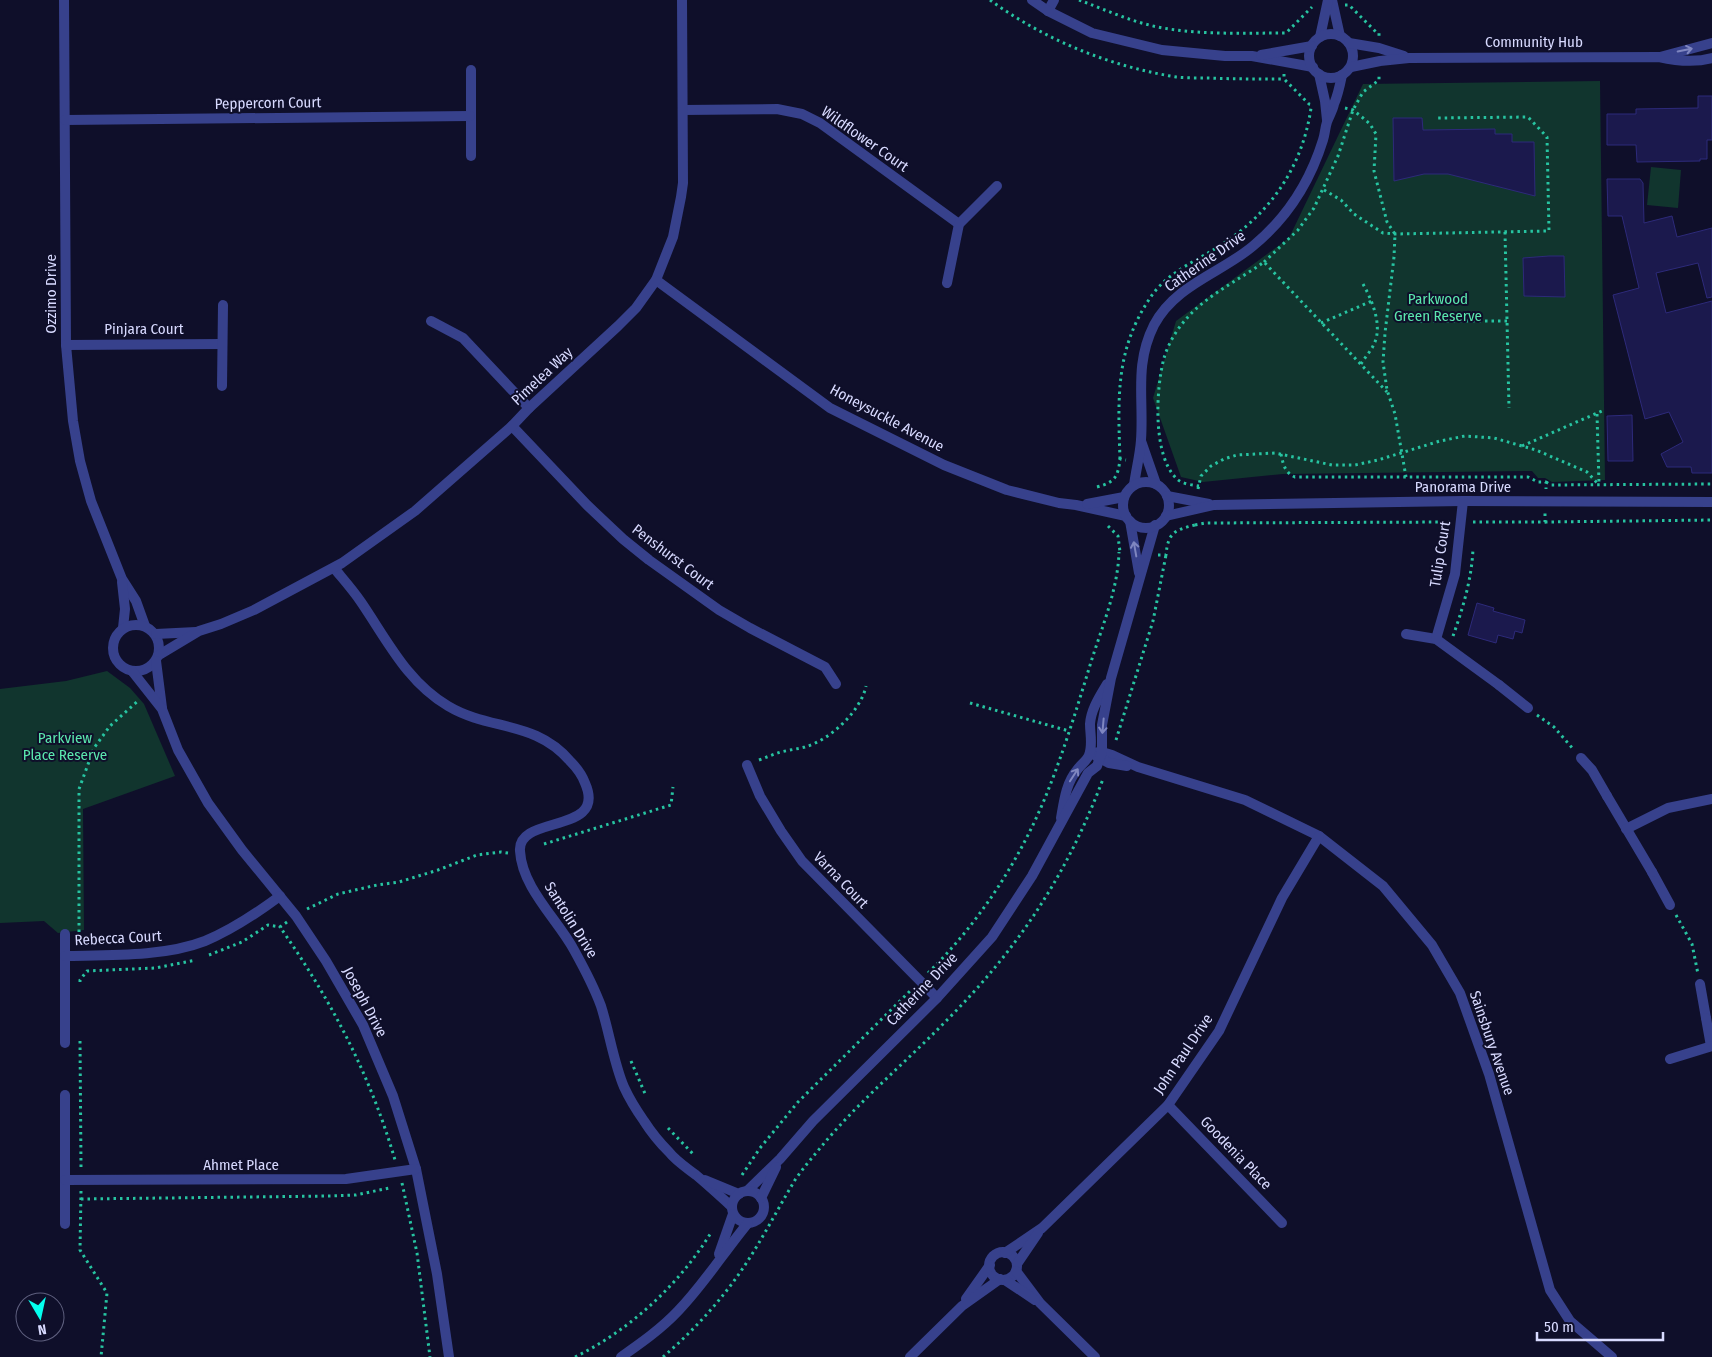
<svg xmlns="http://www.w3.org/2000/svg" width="1712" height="1357" font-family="'Fira Sans Condensed',sans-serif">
<rect width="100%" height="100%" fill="#0f0f2a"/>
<!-- green -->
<g fill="#11352e">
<polygon points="1600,81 1605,480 1552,482 1545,478 1538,478 1532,471 1283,474 1203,482 1181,477 1153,398 1176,321 1289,238 1363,84"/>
<polygon points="1651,167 1681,170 1678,208 1647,205"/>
<polygon points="107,671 130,688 144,704 175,776 83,809 84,930 58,933 44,921 0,923 0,689 66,681"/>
</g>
<!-- building -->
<g fill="#1b194d" stroke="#2d2a7a">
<polygon points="1698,96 1712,96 1712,140 1707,140 1707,159 1700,159 1700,161 1637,162 1636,145 1607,145 1607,114 1636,114 1636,109 1698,108"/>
<polygon points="1393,118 1422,118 1423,130 1495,129 1495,134 1512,134 1512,142 1534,142 1535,196 1448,174 1424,174 1394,181"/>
<polygon points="1607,179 1640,179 1643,183 1644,223 1672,216 1677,237 1712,228 1712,297 1707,298 1698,263 1656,273 1666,313 1712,301 1712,473 1692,473 1691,467 1667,467 1661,454 1683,442 1669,412 1645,419 1613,295 1639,288 1622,216 1608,216"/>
<polygon points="1549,256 1564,256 1565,297 1524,296 1523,258"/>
<polygon points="1632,415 1633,461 1608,461 1607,416"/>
<polygon points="1477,603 1494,608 1493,611 1525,620 1522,633 1515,631 1513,639 1498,635 1496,643 1468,635"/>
</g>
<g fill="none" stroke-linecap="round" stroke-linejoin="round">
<!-- path -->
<g stroke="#27c4a1" stroke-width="3" stroke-dasharray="2.5 4" stroke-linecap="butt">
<path d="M990,0C1045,40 1109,66 1176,77C1186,78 1197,78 1207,78C1233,79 1258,79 1284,79"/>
<path d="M1079,0C1106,10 1134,23 1163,28C1203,35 1245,33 1286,33L1312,7"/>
<polyline points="1345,5 1349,5 1376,32 1379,33 1379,36"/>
<polyline points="1284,74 1284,79 1309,104 1314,105"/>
<polyline points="1345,108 1353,110 1363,118 1370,124 1376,134 1374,171 1387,222 1395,234 1394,257 1385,333 1383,362 1387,390 1395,414 1406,477"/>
<polyline points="1324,190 1341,200 1354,214 1383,233 1395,234 1549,231 1547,137 1528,117 1436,118"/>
<polyline points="1505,232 1509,408"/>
<polyline points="1264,262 1298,230 1314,208 1338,156 1353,110 1363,92 1379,80 1379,73"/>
<polyline points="1420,321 1507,321"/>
<polyline points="1321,323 1372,301"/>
<path d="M1361,364C1365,357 1371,351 1374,344C1383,326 1372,300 1363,284"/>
<polyline points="1597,414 1599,484"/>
<polyline points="1522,446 1604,410"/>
<path d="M1281,454C1283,464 1285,473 1295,477H1528L1538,482H1546V489"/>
<path d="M1120,459C1118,399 1115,350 1150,298C1165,275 1191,263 1213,250C1267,218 1302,170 1311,108"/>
<polyline points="1546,482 1551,485 1712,484"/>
<path d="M1199,486C1192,485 1182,484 1177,479C1152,456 1156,388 1164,358C1168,344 1177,329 1187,318C1207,295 1239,280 1264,262L1387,392"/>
<path d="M1097,487C1115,482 1118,477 1120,459L1126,460"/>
<polyline points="1198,489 1201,476 1211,466 1224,459 1237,455 1275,453 1332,465 1355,465 1378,460 1440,441 1465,436 1494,438 1536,450 1587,472 1599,485"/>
<polyline points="1473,522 1545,522 1545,513"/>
<polyline points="1545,522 1712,520"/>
<polyline points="1195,525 1205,523 1449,522"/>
<polyline points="1108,526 1118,536 1120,552"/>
<path d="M1158,555H1166C1168,532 1175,530 1195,525L1196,522"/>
<path d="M1453,636C1463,608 1472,578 1473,548"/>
<polyline points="970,703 1069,731"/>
<polyline points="1537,715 1554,727 1574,750"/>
<polyline points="1116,740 1153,621 1166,555"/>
<path d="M759,760C767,757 774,754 781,752C789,750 797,749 805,747C830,740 861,711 866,686"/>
<polyline points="544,844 671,805 673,787"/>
<polyline points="307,909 338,894 377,885 399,882 438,870 477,855 501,852 508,853"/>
<polyline points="1676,915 1692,944 1698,974"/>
<path d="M287,922L280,927C331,1000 370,1074 395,1160"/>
<polyline points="79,932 79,789 94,748 110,726 139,700"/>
<polyline points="209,955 242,942 268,925 280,927"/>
<path d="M928,973C978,924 1018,863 1045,798C1063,754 1077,708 1091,662C1102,627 1118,589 1119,552"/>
<polyline points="80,982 80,980 87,971 155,968 196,960"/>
<polyline points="80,1041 81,1167"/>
<polyline points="631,1061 646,1096"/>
<polyline points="668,1128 695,1156"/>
<polyline points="742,1175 760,1148 798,1102 911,990"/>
<polyline points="402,1183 417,1253 430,1357"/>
<polyline points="81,1191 80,1250 107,1293 101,1357"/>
<polyline points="81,1199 331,1196 356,1195 389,1188"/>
<path d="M575,1357C630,1330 680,1284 712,1231"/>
<path d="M663,1357C692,1332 719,1303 741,1271C761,1242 777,1210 795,1180C803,1168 812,1158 821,1147C858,1102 905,1063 946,1021C1018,949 1067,875 1103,779"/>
</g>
<!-- service -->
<g stroke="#37418c" stroke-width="10">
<polyline points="1499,685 1528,708"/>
<polyline points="1581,758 1592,770 1607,796"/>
<polyline points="1652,872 1670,905"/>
<polyline points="1700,984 1706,1018"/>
</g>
<!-- minor -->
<g stroke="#37418c" stroke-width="10">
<polyline points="64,0 66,345 73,421 80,461 91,501 122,579 136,601 145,626"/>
<polyline points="1332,0 1340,36"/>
<polyline points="1048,11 1054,0"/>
<polyline points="1320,37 1328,0"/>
<polyline points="471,70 471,156"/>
<polyline points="1319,74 1325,101 1327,120"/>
<polyline points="683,110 777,109 802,114 820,123 959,224"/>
<polyline points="65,120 470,116"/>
<polyline points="656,280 830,408 944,465 1007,490 1059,503 1076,505 1126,516"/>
<polyline points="947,283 959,224 997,186"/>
<polyline points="431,321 463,338 529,408"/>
<polyline points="66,345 222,344"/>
<polyline points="222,386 223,305"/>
<polyline points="512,426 587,505 623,539 649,560 719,610 750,628 825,667 836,684"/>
<polyline points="1141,441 1156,484"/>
<path d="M1134,485C1136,470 1140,455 1141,440C1144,398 1134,365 1154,325C1175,285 1221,273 1253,246C1287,218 1310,182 1323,140C1325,134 1325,128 1327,122C1329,116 1333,110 1334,104C1338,95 1340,85 1342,75"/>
<polyline points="1087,504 1124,497"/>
<polyline points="1130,521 1139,573"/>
<path d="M334,568C343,579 353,590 361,602C387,640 407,682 448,706C490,731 535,720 570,761C576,767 582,775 585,783C608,835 517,814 520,851C522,888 558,920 574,950C584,968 594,987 601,1006C609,1031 614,1064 624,1087C629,1098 637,1111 644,1121C651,1132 660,1143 669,1152C676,1161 687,1168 696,1175C708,1185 720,1196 732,1207"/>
<polyline points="122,582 125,609 123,628"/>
<circle cx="136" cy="648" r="23"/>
<polyline points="156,634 196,632"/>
<polyline points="1406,634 1436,639 1499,685"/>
<polyline points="1436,639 1455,574 1463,501"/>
<polyline points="159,655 199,631 221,624 254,610 342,563 415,511 512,426 529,408 618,326 636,308 656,280 673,237 681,197 683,183 682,0"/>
<polyline points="156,661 162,708"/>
<polyline points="132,671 162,709 178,750 208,803 242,850 296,916 326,961 363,1025 393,1096 416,1169 437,1274 449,1357"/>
<polyline points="1090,753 1102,752 1112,755 1138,767 1245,800 1319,836 1383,886 1432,945 1460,993 1489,1074 1550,1290 1570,1321 1612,1357"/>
<polyline points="1096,756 1109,763 1127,766"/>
<polyline points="747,765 760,796 781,831 802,861 937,998"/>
<polyline points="1607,796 1652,872"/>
<path d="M1061,818C1064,801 1066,783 1077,770C1081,764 1087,761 1089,755C1093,745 1090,734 1090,724C1091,709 1100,696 1107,684"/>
<polyline points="1626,829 1668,808 1712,799"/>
<polyline points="65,934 65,1043"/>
<path d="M65,956C108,955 164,957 205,941C232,930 257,913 280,896"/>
<polyline points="1706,1018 1711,1046"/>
<polyline points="1670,1059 1712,1046"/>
<polyline points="65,1095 65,1224"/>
<polyline points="1168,1105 1282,1223"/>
<polyline points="65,1180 346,1179 416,1169"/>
<polyline points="705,1180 739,1194"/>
<polyline points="747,1191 780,1159 813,1121 937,998 992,937 1032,876 1088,773 1097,766 1102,752 1102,725 1111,678 1155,525"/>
<circle cx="748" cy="1207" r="16"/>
<polyline points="761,1198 776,1167"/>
<circle cx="1003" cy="1266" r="14"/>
<polyline points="1005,1253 1042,1228 1168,1105 1219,1031 1282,898 1319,836"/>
<polyline points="719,1254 733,1214"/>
<polyline points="1017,1264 1038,1233"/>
<polyline points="1016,1271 1040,1303 1095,1357"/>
<polyline points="1005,1280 1035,1300"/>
<polyline points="966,1299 990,1265"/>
<path d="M621,1357C641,1343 661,1329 678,1311C704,1284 724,1252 748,1223"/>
<polyline points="910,1357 962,1306 1000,1279"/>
</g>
<!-- tertiary -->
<g stroke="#37418c" stroke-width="10">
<polyline points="1032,0 1048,11 1092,33 1162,50 1225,56 1252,56 1313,67"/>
<circle cx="1331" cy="56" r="22"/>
<polyline points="1349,43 1379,48 1404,56"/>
<polyline points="1261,55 1312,46"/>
<polyline points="1660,57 1712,43"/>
<path d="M1351,67L1380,61L1409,58L1659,57C1677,61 1694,63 1712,58"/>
<circle cx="1146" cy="505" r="23"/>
<polyline points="1167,496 1209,504"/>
<polyline points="1166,516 1214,505 1463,501 1712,502"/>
</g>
</g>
<!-- one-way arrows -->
<defs><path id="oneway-shaft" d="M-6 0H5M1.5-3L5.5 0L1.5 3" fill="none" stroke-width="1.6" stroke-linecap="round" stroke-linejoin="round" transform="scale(1.25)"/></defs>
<g stroke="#7f86c0">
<use href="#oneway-shaft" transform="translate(1685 50) rotate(-12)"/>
<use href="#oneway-shaft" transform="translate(1135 549) rotate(-100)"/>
<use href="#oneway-shaft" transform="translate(1103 726) rotate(95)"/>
<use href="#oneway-shaft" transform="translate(1074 775) rotate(-57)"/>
</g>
<g text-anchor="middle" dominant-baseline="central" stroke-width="4" stroke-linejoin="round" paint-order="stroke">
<!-- street labels -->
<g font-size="15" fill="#d8daff" stroke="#0f0f2a">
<text x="1534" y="42">Community Hub</text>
<text transform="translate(268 103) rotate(-1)">Peppercorn Court</text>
<text transform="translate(865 139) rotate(35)">Wildflower Court</text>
<text transform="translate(1205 261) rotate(-35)">Catherine Drive</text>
<text transform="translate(51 294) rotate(-90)">Ozzimo Drive</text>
<text x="144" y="329">Pinjara Court</text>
<text transform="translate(542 376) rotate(-43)">Pimelea Way</text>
<text transform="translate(887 418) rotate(28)">Honeysuckle Avenue</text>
<text x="1463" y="487">Panorama Drive</text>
<text transform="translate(1440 554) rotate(-81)">Tulip Court</text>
<text transform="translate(673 557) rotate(37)">Penshurst Court</text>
<text transform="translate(841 880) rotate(46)">Varna Court</text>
<text transform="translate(571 920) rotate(58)">Santolin Drive</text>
<text transform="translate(118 938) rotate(-3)">Rebecca Court</text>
<text transform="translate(922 989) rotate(-46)">Catherine Drive</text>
<text transform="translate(365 1002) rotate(62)">Joseph Drive</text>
<text transform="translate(1492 1043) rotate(71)">Sainsbury Avenue</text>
<text transform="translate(1183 1054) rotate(-56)">John Paul Drive</text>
<text transform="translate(1236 1153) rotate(46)">Goodenia Place</text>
<text x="241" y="1165">Ahmet Place</text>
</g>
<!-- park labels -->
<g font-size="15" fill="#5be8ae" stroke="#0f0f2a">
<text x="1438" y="299">Parkwood<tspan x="1438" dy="17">Green Reserve</tspan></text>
<text x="65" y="738">Parkview<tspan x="65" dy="17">Place Reserve</tspan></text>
</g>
</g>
<!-- north arrow -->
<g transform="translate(40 1317) rotate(171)"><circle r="24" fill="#0f0f2a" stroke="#5f607f"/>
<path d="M0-4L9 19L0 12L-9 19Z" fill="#04ffef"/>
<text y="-8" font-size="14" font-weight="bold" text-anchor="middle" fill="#d8daff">N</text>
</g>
<!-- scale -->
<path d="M1537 1332v8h126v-8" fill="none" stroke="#d8daff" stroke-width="2.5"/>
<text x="1544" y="1332" font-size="15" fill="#d8daff" stroke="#0f0f2a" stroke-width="4" paint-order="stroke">50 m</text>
</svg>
